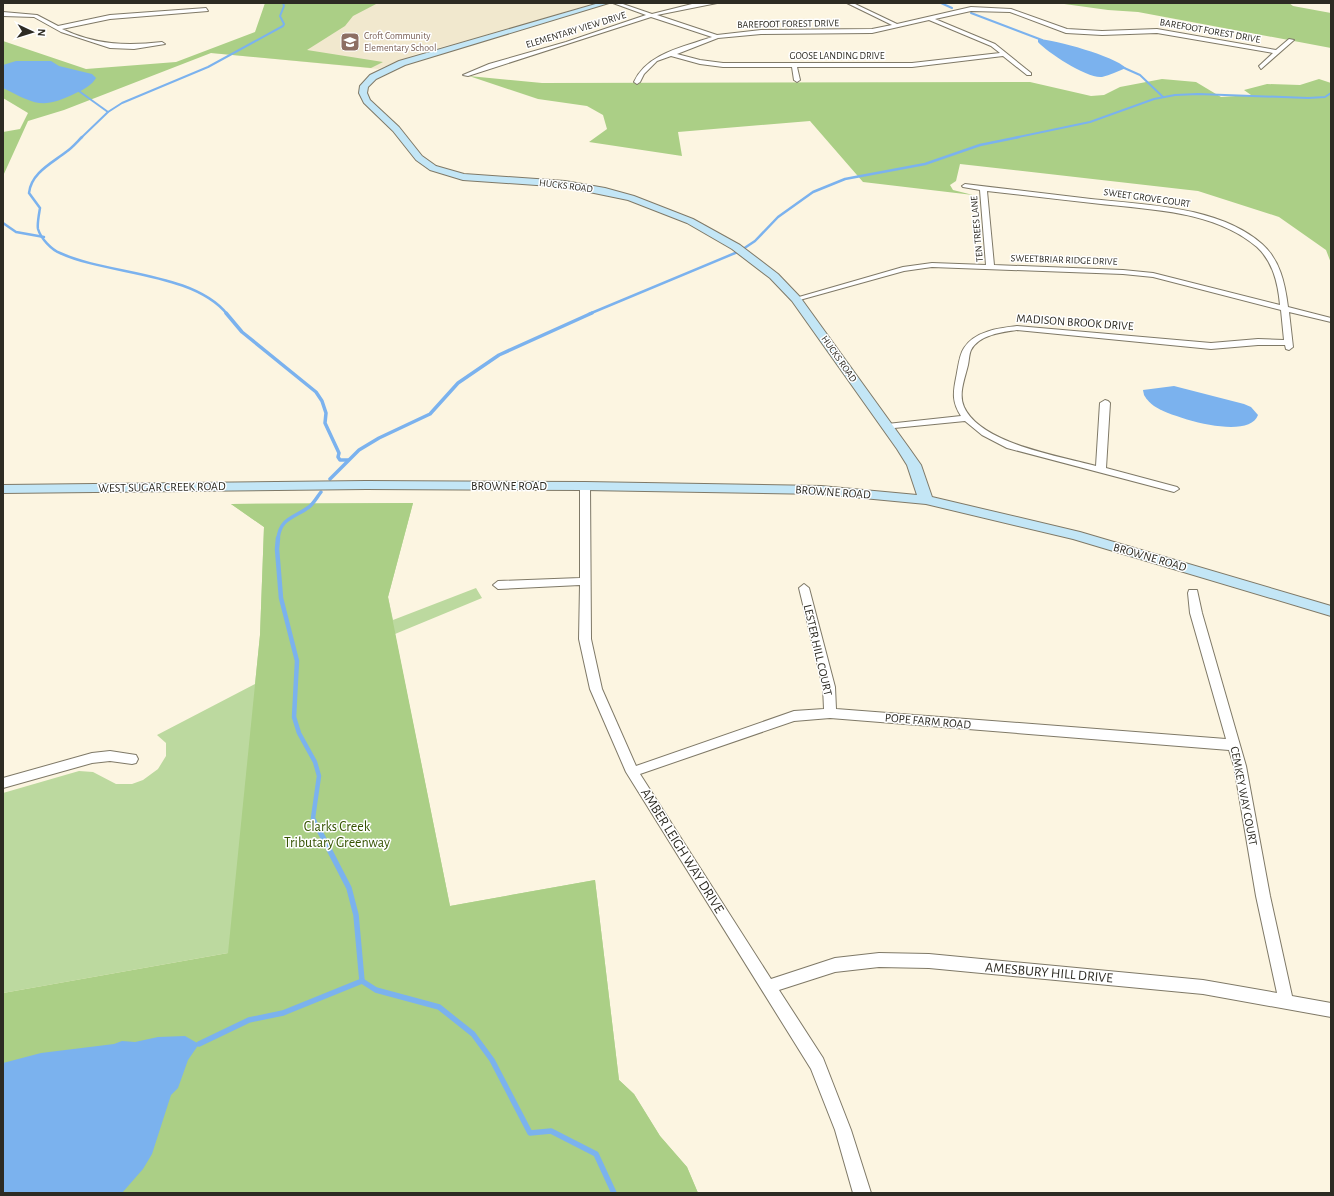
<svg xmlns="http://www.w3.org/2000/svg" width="1334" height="1196" font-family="'Alegreya Sans',sans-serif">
<rect width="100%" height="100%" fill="#fcf5e1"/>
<!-- built -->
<polygon fill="#f1e8ce" points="340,3 594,3 503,31 419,53 378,69 211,53"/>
<!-- green -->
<polygon fill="#bcd99f" points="413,503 388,597 393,620 476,588 482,598 395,634 450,906 595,880 619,1080 634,1094 660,1136 687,1167 698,1193 624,1193 587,889 3,993 3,793 79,771 93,772 116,784 132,784 143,780 158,769 166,756 166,743 157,735 255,684 260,635 264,527 231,504"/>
<!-- forest -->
<g fill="#abcf86">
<polygon points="265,3 378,3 353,16 345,26 307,50 383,62 371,68 211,53 64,110 28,121 3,176 3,132 20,129 28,113 3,98 3,41 86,69 176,62 255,32"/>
<polygon points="1057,3 1289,3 1293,6 1331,13 1331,48 1138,12 1108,10"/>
<polygon points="469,76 542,83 1030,82 1091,96 1104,95 1120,87 1162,79 1196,82 1221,97 1251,95 1244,90 1267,84 1300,85 1319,79 1331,83 1331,263 1326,250 1279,217 1198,191 960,164 956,181 950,185 953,190 973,195 863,182 810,121 678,132 682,156 589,142 607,129 603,115 587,106 538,99"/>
<polygon points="413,503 388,597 450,906 595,880 619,1080 634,1094 660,1136 687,1167 698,1193 3,1193 3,993 228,953 260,635 264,527 231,504"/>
</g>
<!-- water -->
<g fill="#7bb2ee">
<path d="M1038,39C1056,40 1114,56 1126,68C1118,71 1110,75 1102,77C1088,79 1048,53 1038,42Z"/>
<path d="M16,61H51L59,66L92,74L96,78C92,85 83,90 76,93C42,110 35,104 3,88V65Z"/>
<path d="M1174,386L1244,404L1251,407L1258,415C1249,441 1172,418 1154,406C1150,403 1147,400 1144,395L1143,390Z"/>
<polygon points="185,1036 199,1044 188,1060 178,1088 171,1095 152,1154 143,1169 122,1193 3,1193 3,1063 41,1053 114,1044 122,1041 135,1042 158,1037"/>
</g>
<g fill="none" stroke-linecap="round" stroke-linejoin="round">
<!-- stream-far4 -->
<g stroke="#7bb2ee" stroke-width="2">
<polyline points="941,3 952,8"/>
<polyline points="971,13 1042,40"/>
<polyline points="1122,67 1140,75 1163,97"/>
<polyline points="76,89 108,112"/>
<polyline points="81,138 108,112 122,103 208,67 283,26 284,24 280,16 284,6 283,3"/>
<polyline points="1014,138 1090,122 1154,99 1175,95 1198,94 1308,98 1325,97 1331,93"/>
</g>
<!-- stream-far3 -->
<g stroke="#7bb2ee" stroke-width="2.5">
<path d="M82,137C77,142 72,148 66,152C52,163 31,173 29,193L40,208C39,214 37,224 38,229C41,239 52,250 60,253C108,275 193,272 227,314"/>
<polyline points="3,223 16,232 44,237"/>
<polyline points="589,314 740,251 755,241 778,217 813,192 845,179 925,164 980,145 1019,137"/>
</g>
<!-- stream-far2 -->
<g stroke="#7bb2ee" stroke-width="3.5">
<polyline points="226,313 242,332 316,392 322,401 326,413 325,423 339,453 338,457 340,460 348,460"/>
<polyline points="330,479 359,450 379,438 430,414 458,383 499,355 592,313"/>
<path d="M278,539C280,518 294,518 309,507C314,503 317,497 321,492"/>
</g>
<!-- stream-far1 -->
<polyline stroke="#7bb2ee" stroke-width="4.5" points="278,538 277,549 281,598 297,661 294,717 299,733 315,762 319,776 313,818 317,827"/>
<!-- stream -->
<g stroke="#7bb2ee" stroke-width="5.5">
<polyline points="317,826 349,888 356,915 362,981"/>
<polyline points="362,981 376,990 439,1007 473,1034 492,1060 530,1133 551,1131 596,1154 614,1193"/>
<polyline points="199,1044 249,1020 283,1013 362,981"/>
</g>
<!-- street casing -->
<g stroke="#7f7967" stroke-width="2">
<g id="street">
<path d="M613,3H620L652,14L696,3H717L657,15L717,35L761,30L872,29L892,25L847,3H853L897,24L971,7L1011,9L1067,29L1102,31L1157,29L1276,50L1289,39L1294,40L1261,69L1259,66L1273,53L1157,33L1102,35L1066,33L1010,12L971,11L935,19L995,44L1031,73V75H1027L1003,56L912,67H797L800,80L797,82L794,80L792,67H723L700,64L671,56L657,61L644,74L640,82L637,84L634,82C647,53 684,47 712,37L651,17L468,76L463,75L489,64L566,42L646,15ZM929,20L991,46L1000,53L912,63H723L700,60L677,54L718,38L761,34L872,33Z"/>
<path d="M206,8L208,11L110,19L62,29C95,45 127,46 162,42L165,44L134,49L110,48L61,32L34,17L3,16V12L37,15L58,26L110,15Z"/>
<path d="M965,184C1007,189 1049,194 1091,199C1145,205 1219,206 1262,244C1280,260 1285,283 1288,307L1331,318V322L1289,312L1293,347L1289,350L1286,349L1285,345H1258L1211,349L1017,330C1002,332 979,335 971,350C969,354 969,361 968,365C965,378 958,394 964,407C981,444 1060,456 1096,466L1100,403L1105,400L1108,401L1110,403L1106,468L1177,487L1179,489L1174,492L1007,448L982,435L965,421L884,429L882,427L887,424L961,416C952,402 953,393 956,378C958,369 959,355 964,348C975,331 999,328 1017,326L1211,343L1258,339L1284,340L1281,310L1153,277L1123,274L932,267L904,271L796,301L792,299L903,267L932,263L986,265L980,190L963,187L962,186ZM987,191C1025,195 1063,200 1101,204C1153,210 1215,211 1257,247C1273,262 1278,283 1280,305L1153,273L1123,270L994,265Z"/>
<path d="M585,483L590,486L591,639L602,689L636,766L794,711L824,709L823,687L799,588L804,584L809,588L835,687L836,709L1226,739L1190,613L1188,593L1189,590H1197L1202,613L1246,766L1270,896L1292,996L1331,1003V1017L1203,994L929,968L879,967L835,972L779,990L823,1058L851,1130L871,1193H853L835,1130L811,1069L626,772L590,689L579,639L580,585L498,589L493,585L498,581L580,578V486ZM830,718L1229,750L1234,766L1256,896L1277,993L1203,980L929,954L879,953L835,958L771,979L640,774L794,721Z"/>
<polygon points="110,751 136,755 138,759 136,763 132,764 110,761 92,763 3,788 3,778 92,753"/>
</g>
</g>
<!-- secondary casing -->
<g stroke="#7f7967" stroke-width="2">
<polygon id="secondary" points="599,3 609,3 405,65 376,79 368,87 367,93 370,100 399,127 422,156 436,166 464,174 565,181 605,188 634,196 693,219 740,245 778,274 800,297 909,448 921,465 932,497 1080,532 1331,606 1331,616 1073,539 926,504 821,494 585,490 366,489 3,493 3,485 366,481 585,482 821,486 917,495 907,465 897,449 792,301 770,278 732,249 687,223 628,200 565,187 463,180 430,170 416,160 393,131 364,103 359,93 360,86 370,75 399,61"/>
</g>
<!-- street -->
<use href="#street" fill="#fff" fill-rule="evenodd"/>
<!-- secondary -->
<use href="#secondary" fill="#c3e6f6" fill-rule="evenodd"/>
</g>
<!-- icons -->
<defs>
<g id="school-square" transform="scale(1)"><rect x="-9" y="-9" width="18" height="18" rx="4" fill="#8d6e63" stroke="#fff"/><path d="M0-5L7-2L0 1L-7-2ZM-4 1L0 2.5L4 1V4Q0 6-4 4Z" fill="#fff"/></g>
</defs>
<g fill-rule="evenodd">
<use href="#school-square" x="350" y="42"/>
</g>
<g text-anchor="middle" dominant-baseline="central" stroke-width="3" stroke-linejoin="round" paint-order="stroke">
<!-- far-street labels -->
<g font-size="10" fill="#2d2b23" stroke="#fff">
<text transform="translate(788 24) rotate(-1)">BAREFOOT FOREST DRIVE</text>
<text transform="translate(576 30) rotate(-17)">ELEMENTARY VIEW DRIVE</text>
<text transform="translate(1210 31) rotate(10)">BAREFOOT FOREST DRIVE</text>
<text x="837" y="56">GOOSE LANDING DRIVE</text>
<text transform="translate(566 186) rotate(7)">HUCKS ROAD</text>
<text transform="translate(1147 198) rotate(8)">SWEET GROVE COURT</text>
<text transform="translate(977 229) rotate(-95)">TEN TREES LANE</text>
<text transform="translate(1064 260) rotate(2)">SWEETBRIAR RIDGE DRIVE</text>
<text transform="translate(839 359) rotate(55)">HUCKS ROAD</text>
</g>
<!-- far-education labels -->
<g font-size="10" fill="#785e54" stroke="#fff" text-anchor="start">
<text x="364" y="36">Croft Community<tspan x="364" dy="12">Elementary School</tspan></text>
</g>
<!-- street labels -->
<g font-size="12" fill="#2d2b23" stroke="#fff">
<text transform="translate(1075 322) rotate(4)">MADISON BROOK DRIVE</text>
<text x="509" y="486">BROWNE ROAD</text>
<text transform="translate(162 487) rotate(-1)">WEST SUGAR CREEK ROAD</text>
<text transform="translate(833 492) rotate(4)">BROWNE ROAD</text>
<text transform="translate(1150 557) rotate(16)">BROWNE ROAD</text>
<text transform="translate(818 650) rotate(77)">LESTER HILL COURT</text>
<text transform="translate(928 721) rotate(5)">POPE FARM ROAD</text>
<text transform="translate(1244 796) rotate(79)">CEMKEY WAY COURT</text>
</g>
<!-- near-park labels -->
<g font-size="14" fill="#345200" stroke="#fff">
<text x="337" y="827">Clarks Creek<tspan x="337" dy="16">Tributary Greenway</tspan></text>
</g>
<!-- near-street labels -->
<g font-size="14" fill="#2d2b23" stroke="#fff">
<text transform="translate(682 851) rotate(58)">AMBER LEIGH WAY DRIVE</text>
<text transform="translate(1049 973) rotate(5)">AMESBURY HILL DRIVE</text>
</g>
</g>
<!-- border -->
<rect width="1334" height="1196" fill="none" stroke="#2d2b23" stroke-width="8"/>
<!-- north arrow -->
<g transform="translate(32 32) rotate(94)" stroke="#ffffff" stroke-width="3" paint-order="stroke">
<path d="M0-3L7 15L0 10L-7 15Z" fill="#2d2b23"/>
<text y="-6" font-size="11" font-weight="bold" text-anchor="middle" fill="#2d2b23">N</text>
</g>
</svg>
